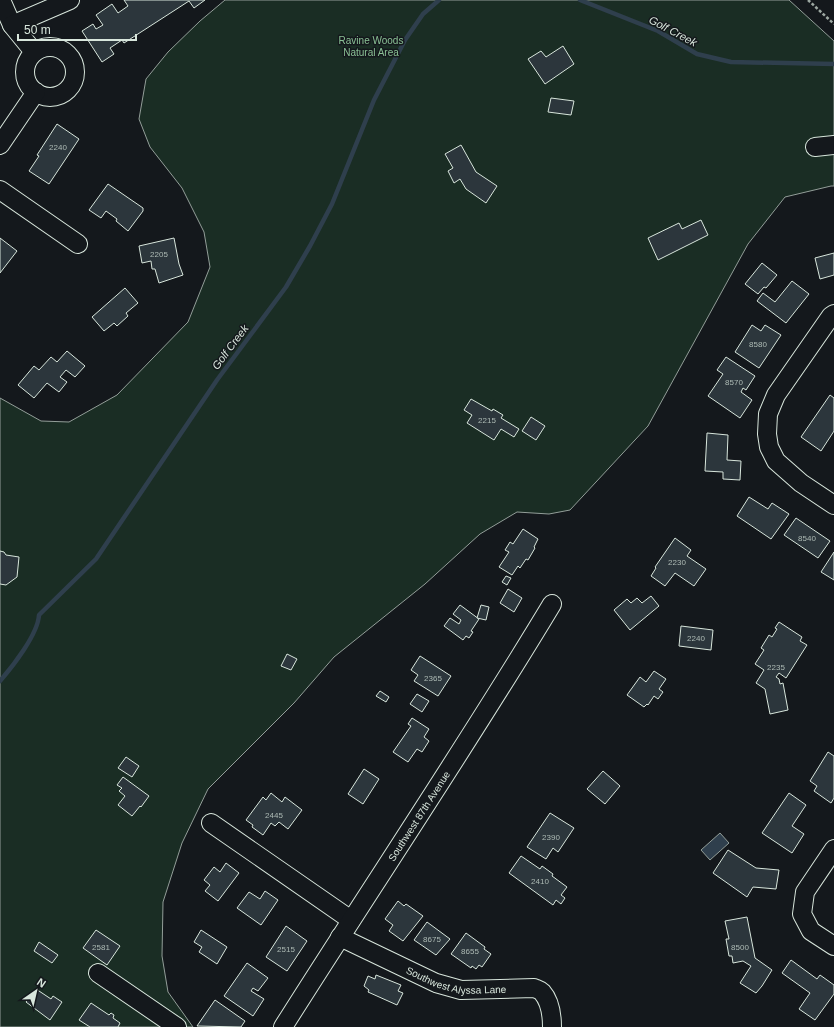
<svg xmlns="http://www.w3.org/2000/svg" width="834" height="1027" font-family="Arial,sans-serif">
<rect width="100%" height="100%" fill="#14181c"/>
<!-- green -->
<polygon fill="#1a2d24" stroke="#939e99" points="225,0 789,0 834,41 834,186 831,186 785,197 748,244 648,426 570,510 549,514 517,512 480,534 425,584 334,657 294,703 208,789 182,843 163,902 162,956 168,992 193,1027 0,1027 0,398 41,421 69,422 117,395 188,322 210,267 204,232 182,188 150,147 139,119 146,79 168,52 200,21"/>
<!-- water -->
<polygon fill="#2f3f4d" stroke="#939e99" points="720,833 729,843 710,860 701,850"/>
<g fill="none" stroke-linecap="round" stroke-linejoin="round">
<!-- stream -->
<g stroke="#2f3f4d" stroke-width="4.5">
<polyline points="580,0 658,31 697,54 731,62 834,64"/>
<path d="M0,681C13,666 38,634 39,615L96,559L217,380L286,287L310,246L332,204L374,100L405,40L423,14L439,0"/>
</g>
</g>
<!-- building -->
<g fill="#2c363c" stroke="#d8e6dc">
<polygon points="124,0 205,0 194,8 189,1 124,43 122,40 110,48 114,54 102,62 82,31 93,24 96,29 103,25 96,15 112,4 118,13 128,6"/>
<polygon points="563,46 574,64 545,84 528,59 541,51 546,57"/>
<polygon points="551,98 574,101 571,115 548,112"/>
<polygon points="57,124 79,139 49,184 29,171 39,156 37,155"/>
<polygon points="461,145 476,172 497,186 486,203 466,189 460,179 454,183 448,171 453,168 445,154"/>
<polygon points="108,184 143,208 143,211 128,231 116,221 117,219 106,211 101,218 89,210"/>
<polygon points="701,220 708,235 658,260 648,238 679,223 682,229"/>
<polygon points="0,238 17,251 0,273"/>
<polygon points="174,238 179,264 183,275 159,283 155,269 152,269 151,261 142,263 139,246"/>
<polygon points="834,253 834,275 820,279 815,258"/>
<polygon points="762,263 777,275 766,288 764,287 758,294 745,284"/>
<polygon points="792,281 809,294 786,323 757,301 763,293 775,302"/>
<polygon points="125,288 138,303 126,313 128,316 117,326 114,323 104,331 92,317"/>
<polygon points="752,325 761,331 765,325 781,335 759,368 735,352"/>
<polygon points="67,351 85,366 75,377 66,370 60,377 67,382 59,392 47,383 34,398 18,385 34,366 39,370 51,357 57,362"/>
<polygon points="726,357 755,376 746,390 743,388 741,392 752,400 740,418 708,396 723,374 717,370"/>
<polygon points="830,395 834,398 834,431 821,451 801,437"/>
<polygon points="471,399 492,411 493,409 503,415 501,418 519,429 514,437 501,429 494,440 467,423 472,415 464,410"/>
<polygon points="531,417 545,426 536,440 522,431"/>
<polygon points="707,433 728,435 727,460 741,461 740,480 723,479 723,472 705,471"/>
<polygon points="749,497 768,509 772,503 789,514 771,539 737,516"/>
<polygon points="796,518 830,541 818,558 784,535"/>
<polygon points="523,529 538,539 534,547 535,548 528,560 526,559 520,568 518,566 512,575 499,567 509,552 505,550 510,542 513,544"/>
<polygon points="675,538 691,550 687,556 706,569 694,586 675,573 665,586 651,576 656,568 655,567"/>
<polygon points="0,551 4,552 6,555 19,557 17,577 6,585 0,584"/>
<polygon points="834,552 834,580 821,572"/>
<polygon points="506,576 511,578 507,585 502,582"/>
<polygon points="508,589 522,598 514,612 500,603"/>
<polygon points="651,596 659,606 630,630 614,610 627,599 631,603 637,598 642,603"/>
<polygon points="460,605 479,619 471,631 473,632 469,638 466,636 463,640 444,626 450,618 459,624 461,620 453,614"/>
<polygon points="481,605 489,607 486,620 477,618"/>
<polygon points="779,622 802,637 800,641 807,645 786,678 779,673 776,677 779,679 780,684 783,683 788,710 770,714 765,689 756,683 764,670 755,664 764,650 761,648 769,635 772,637 777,629 775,628"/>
<polygon points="681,626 713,630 711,650 679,646"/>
<polygon points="287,654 297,659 291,670 281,666"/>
<polygon points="420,656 451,676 438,696 414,681 418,675 411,670"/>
<polygon points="654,671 666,679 659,689 663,692 658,699 654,696 648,705 647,704 644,707 627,695 640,677 646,682"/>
<polygon points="380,691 389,697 386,702 376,696"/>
<polygon points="417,694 429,701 422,712 410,704"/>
<polygon points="412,718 429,729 424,737 429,741 422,752 417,749 408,762 393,752 411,726 408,724"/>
<polygon points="828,752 834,756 834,798 831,803 814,791 817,786 810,781"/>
<polygon points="126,757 139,766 132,777 118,768"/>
<polygon points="364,769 379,779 363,804 348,794"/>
<polygon points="603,771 620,786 605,804 587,789"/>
<polygon points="123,777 149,796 141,807 140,806 132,816 118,805 125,796 119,791 122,788 117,785"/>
<polygon points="271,793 282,802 285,797 302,810 288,829 279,822 275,826 271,823 263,835 252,827 253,825 246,820 263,797 266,800"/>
<polygon points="789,793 806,805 792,826 804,834 792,853 762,833"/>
<polygon points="550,813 574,828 558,852 553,848 546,859 527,847"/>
<polygon points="728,850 756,868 779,870 776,889 753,887 747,897 713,873"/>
<polygon points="521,856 540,869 542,866 553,874 552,876 567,887 561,895 565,898 561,904 556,900 553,905 509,873"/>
<polygon points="226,863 239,873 218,901 205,891 210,885 204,880 214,867 220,872"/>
<polygon points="265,891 278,900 261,925 237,908 249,892 260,899"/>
<polygon points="398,901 404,906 406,904 423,916 403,941 389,931 393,925 385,919"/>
<polygon points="747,917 755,958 772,970 762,986 756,993 740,983 751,966 743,961 733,963 732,956 729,956 726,939 729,939 725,921"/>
<polygon points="427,922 450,939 436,955 414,940"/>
<polygon points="286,926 307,941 287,971 266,957"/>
<polygon points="96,930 120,946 107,965 83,948"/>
<polygon points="201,930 227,947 217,964 199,952 202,947 194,942"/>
<polygon points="466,933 485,947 484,949 491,954 482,967 479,965 476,969 472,966 471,968 451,954"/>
<polygon points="39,942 58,955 52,963 34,951"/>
<polygon points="791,960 817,979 820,975 834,985 834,994 815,1020 799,1009 810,993 782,973"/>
<polygon points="247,963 268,978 258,991 253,988 251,991 264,999 253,1016 224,996"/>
<polygon points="376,975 401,985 398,991 403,993 397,1005 368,992 369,990 364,986 368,976 375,979"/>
<polygon points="36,989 51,999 53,996 62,1002 50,1020 26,1002"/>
<polygon points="215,1000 245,1021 241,1027 197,1026"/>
<polygon points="91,1003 109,1015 111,1013 114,1015 113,1018 120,1023 118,1027 90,1027 79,1020"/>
</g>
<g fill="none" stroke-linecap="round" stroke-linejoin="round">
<!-- minor casing -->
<g stroke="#d8e6dc" stroke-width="20">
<g id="minor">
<polyline points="1,0 12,25 34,52"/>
<polyline points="12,25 70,0"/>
<circle cx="50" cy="72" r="25"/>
<polyline points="0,145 36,92"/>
<polyline points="815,147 834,145"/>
<polyline points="0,190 78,244"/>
<polyline points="834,314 831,316 776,395 768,414 767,434 769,447 776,461 801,483 834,505"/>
<polyline points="211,823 351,920"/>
<polyline points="834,849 805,892 802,914 811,931 834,946"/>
<path id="s1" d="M340,937L436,983L461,990L534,988C536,989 540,990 542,992C550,1001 552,1016 552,1027"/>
<polyline points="98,973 177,1027"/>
<path id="s2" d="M283,1027C372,886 466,747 552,604"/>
</g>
</g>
<!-- path -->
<polyline stroke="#9da8a2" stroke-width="2.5" stroke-dasharray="3 2" stroke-linecap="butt" points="808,0 834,24"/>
<!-- minor -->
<use href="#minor" stroke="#14181c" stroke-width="18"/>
</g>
<g text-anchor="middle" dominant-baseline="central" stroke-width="3" stroke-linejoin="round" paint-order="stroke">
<!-- number labels -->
<g font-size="8" fill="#adbab4">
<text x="58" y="147">2240</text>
<text x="159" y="254">2205</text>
<text x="758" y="344">8580</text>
<text x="734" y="382">8570</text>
<text x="487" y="420">2215</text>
<text x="807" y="538">8540</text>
<text x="677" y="562">2230</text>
<text x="696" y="638">2240</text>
<text x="776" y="667">2235</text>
<text x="433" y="678">2365</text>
<text x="274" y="815">2445</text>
<text x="551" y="837">2390</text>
<text x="540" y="881">2410</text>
<text x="432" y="939">8675</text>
<text x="101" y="947">2581</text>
<text x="740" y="947">8500</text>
<text x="286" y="949">2515</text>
<text x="470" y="951">8655</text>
</g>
<!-- park labels -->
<g font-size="10" fill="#8ac095" stroke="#14181c">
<text x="371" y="40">Ravine Woods<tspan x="371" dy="12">Natural Area</tspan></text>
</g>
<!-- street labels -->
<g font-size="10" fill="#d8e6dc" stroke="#14181c">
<text stroke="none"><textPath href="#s2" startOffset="251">Southwest 87th Avenue</textPath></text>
<text stroke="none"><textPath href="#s1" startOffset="126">Southwest Alyssa Lane</textPath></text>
</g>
<!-- water labels -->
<g font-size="11" font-style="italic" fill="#d8e6dc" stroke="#14181c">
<text transform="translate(673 31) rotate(28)">Golf Creek</text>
<text transform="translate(230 347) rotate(-53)">Golf Creek</text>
</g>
</g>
<!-- north arrow -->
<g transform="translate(36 991) rotate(34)" stroke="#14181c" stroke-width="3" paint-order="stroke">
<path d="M0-3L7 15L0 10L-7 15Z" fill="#d8e6dc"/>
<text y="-6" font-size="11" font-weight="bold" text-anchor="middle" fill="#d8e6dc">N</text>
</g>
<!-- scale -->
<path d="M18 34v6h118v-6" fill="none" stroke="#d8e6dc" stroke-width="2"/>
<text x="24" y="34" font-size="12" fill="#d8e6dc" stroke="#14181c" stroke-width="3" paint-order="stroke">50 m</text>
</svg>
